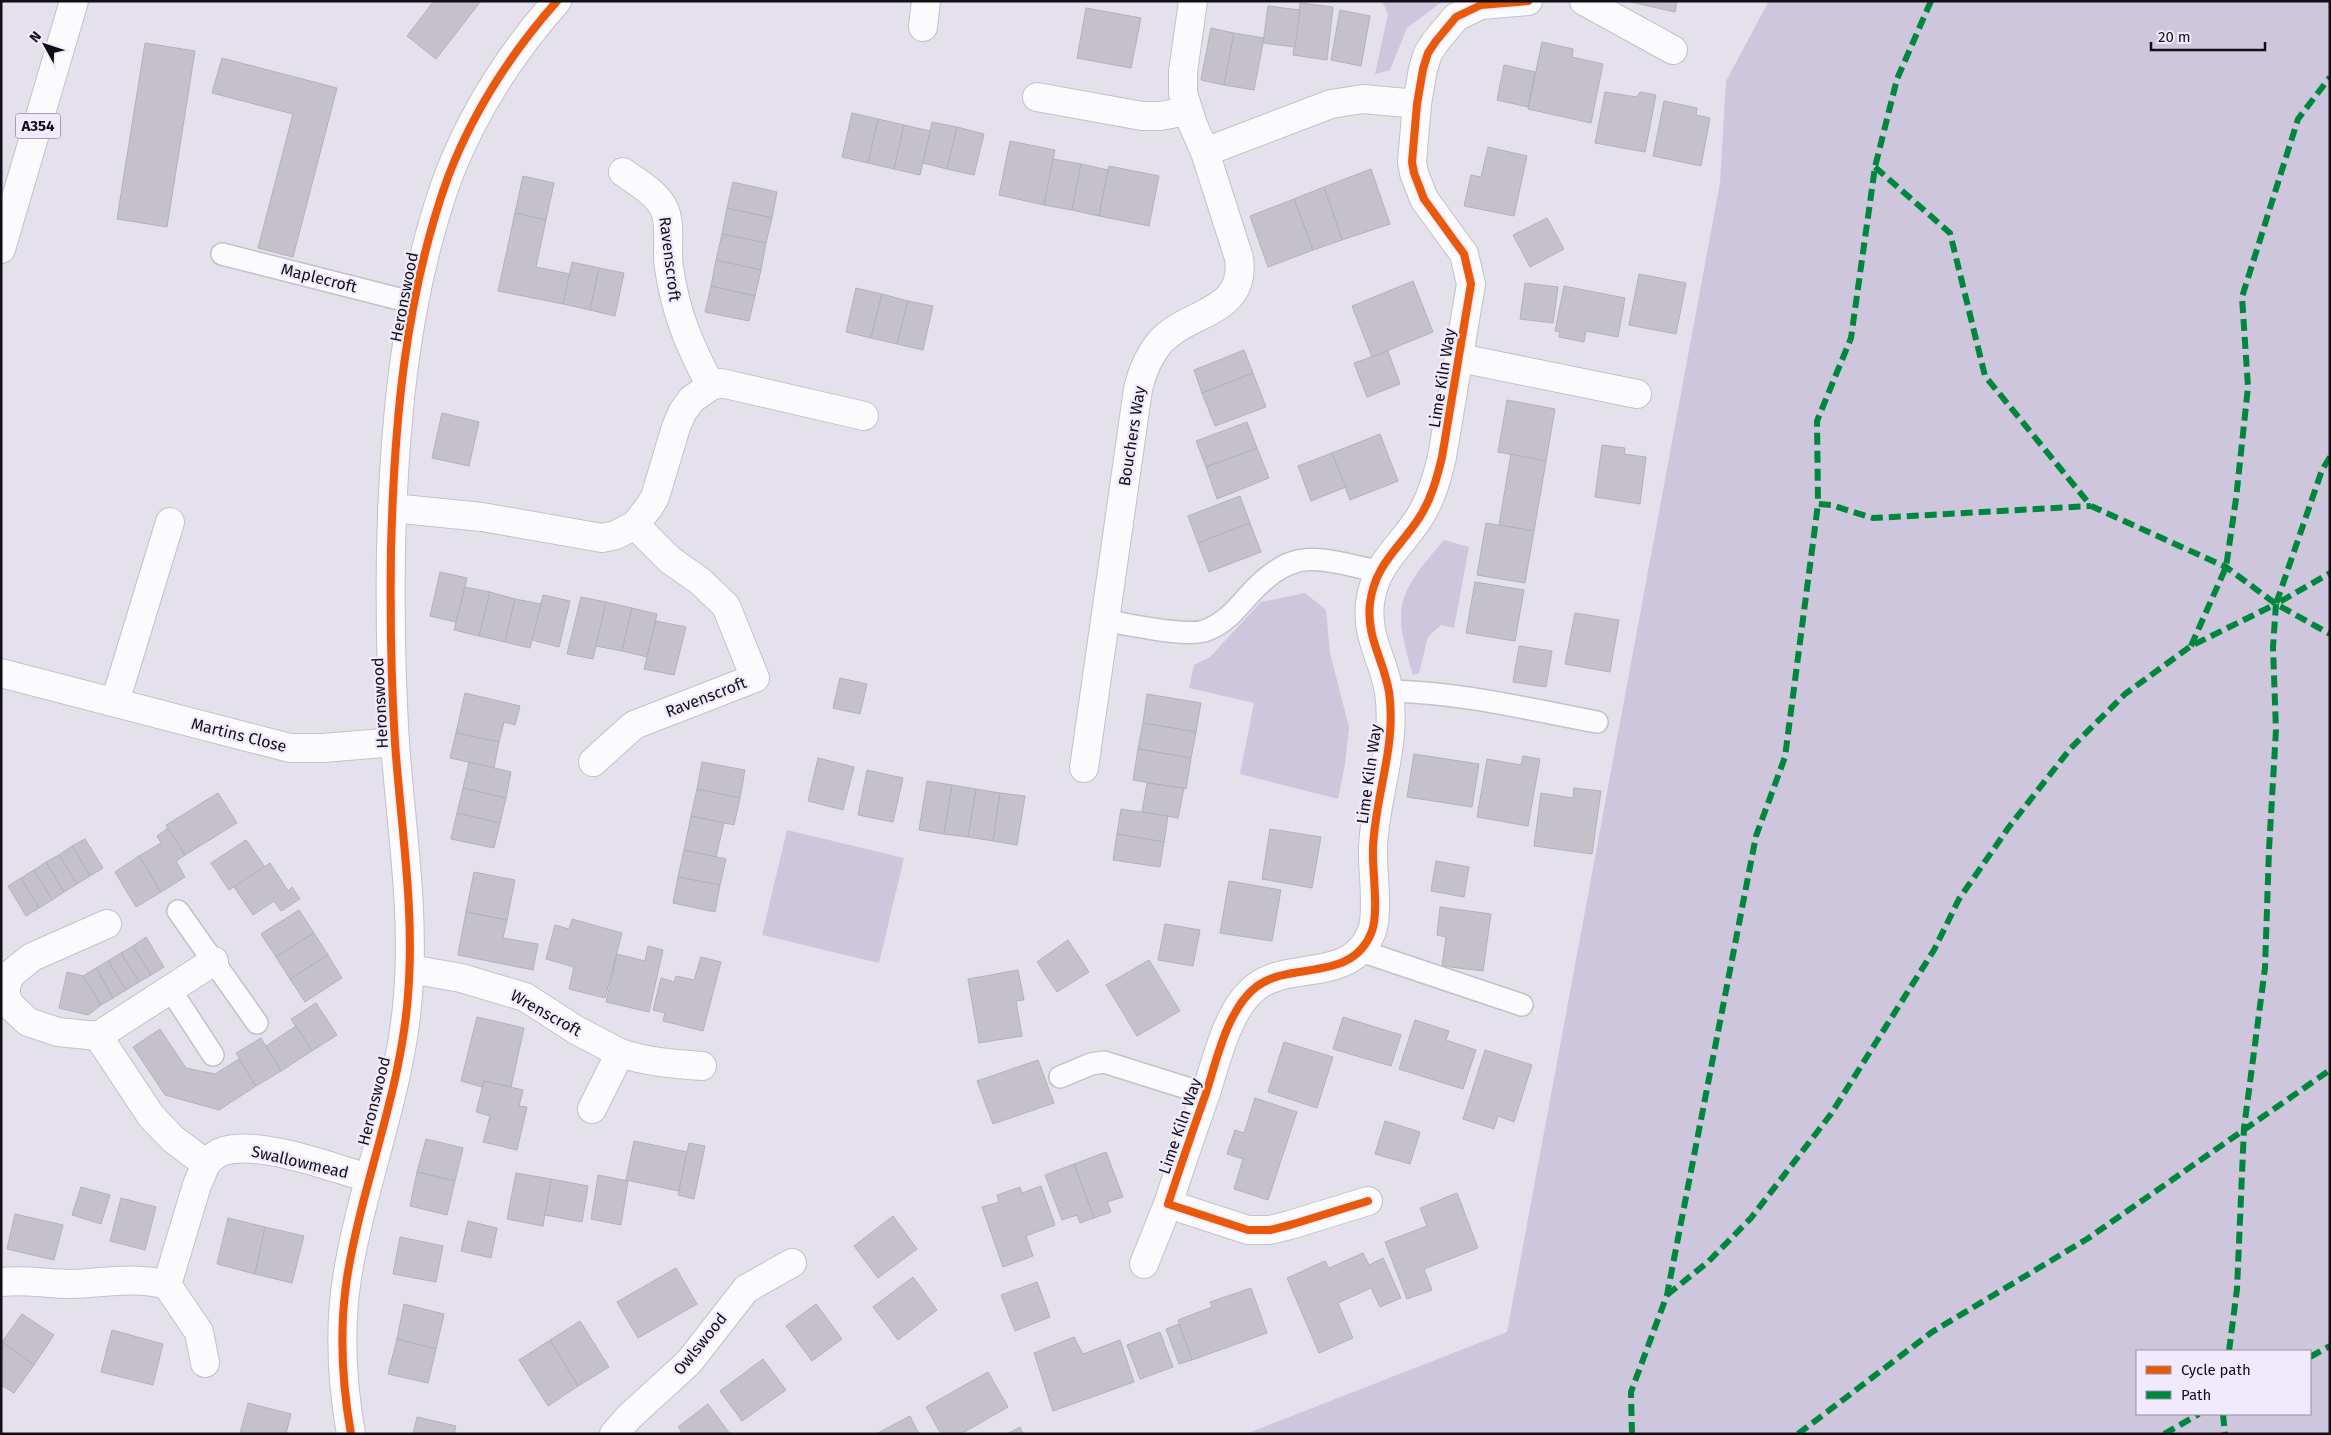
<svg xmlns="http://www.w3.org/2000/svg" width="2331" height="1435" font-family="'Fira Sans',sans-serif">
<rect width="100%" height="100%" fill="#e4e1ec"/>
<!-- green -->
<g fill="#cdc6dc" fill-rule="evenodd">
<polygon points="1382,1 1443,1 1407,28 1390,70 1375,74 1388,14"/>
<path d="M1769,1H2330V1434H1246L1507,1332L1720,183L1726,81ZM2310,1351V1414H2137V1351Z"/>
<path d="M1444,540L1469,547L1454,628L1441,625L1428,637L1419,673L1413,675C1392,604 1397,595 1444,540Z"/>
<polygon points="1305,593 1326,610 1330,653 1349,727 1345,764 1338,799 1240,774 1254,703 1189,688 1194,665 1210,657 1261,602"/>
<polygon points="787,830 904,858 879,963 762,935"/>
</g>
<!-- building -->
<g fill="#c4c1c9" stroke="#b2b0b8">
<polygon points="434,1 481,1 436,59 407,36"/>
<polygon points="1627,1 1677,1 1675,12"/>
<polygon points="1300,3 1333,7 1327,60 1293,55"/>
<polygon points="1268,6 1300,10 1295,47 1263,43"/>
<polygon points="1086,8 1141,18 1131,68 1077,58"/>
<polygon points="1340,10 1370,16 1361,66 1331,60"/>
<polygon points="1211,28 1234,33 1224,85 1201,80"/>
<polygon points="1234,33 1264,38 1254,90 1224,85"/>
<polygon points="1542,42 1573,49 1572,57 1603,64 1591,123 1528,109"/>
<polygon points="145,43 195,51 167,227 117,219"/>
<polygon points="222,58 337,88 293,257 258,248 293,114 212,93"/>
<polygon points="1504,65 1535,72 1528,107 1497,100"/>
<polygon points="1605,92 1637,97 1640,92 1656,95 1645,152 1595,143"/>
<polygon points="1664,101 1697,108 1696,115 1710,118 1701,166 1653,156"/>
<polygon points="852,113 878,119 868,163 842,157"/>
<polygon points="878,119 904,125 894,169 868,163"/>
<polygon points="932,122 957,127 947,169 923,163"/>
<polygon points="904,125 930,131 920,175 894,169"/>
<polygon points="957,127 984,134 974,175 947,169"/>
<polygon points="1010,141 1055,150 1044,205 999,195"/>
<polygon points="1488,147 1527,156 1514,216 1464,206 1471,175 1481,177"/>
<polygon points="1053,159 1081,164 1072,210 1044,205"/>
<polygon points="1081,164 1108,170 1099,216 1072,210"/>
<polygon points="1109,166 1159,176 1149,226 1099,216"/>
<polygon points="1371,169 1390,224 1342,240 1324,187"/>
<polygon points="523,176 554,183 546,220 515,213"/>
<polygon points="733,182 777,192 772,218 727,208"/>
<polygon points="1324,187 1342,240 1313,250 1294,199"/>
<polygon points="1294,199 1313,250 1268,267 1250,216"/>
<polygon points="727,208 772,218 766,243 722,234"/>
<polygon points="515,213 546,220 536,267 570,274 563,304 498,291"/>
<polygon points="1547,218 1564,249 1530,267 1513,235"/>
<polygon points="722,234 766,243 761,270 716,260"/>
<polygon points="716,260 761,270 755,296 711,286"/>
<polygon points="572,262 599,268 590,310 563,304"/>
<polygon points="599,268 624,273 615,316 590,310"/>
<polygon points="1639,274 1686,283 1676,334 1629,325"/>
<polygon points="1413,281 1433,332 1372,357 1352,306"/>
<polygon points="1525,283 1558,287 1553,323 1520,319"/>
<polygon points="711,286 755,296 749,321 705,312"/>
<polygon points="1564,286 1625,298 1618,337 1586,331 1584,342 1559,337 1560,332 1555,331"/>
<polygon points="856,288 882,294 871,338 846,332"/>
<polygon points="882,294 908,301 897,344 871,338"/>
<polygon points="908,301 933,306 923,350 897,344"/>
<polygon points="1244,350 1253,373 1202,393 1194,370"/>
<polygon points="1388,351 1400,384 1367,397 1354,363"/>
<polygon points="1253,373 1266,407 1215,426 1202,393"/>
<polygon points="1507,400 1555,409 1546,461 1498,452"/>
<polygon points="442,413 479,422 469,466 432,458"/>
<polygon points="1247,422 1257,448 1206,467 1196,441"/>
<polygon points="1380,434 1398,481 1350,500 1332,453"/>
<polygon points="1602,445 1625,448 1624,454 1646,457 1640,504 1595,497"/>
<polygon points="1257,448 1269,478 1217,499 1206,467"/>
<polygon points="1332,453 1346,487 1311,501 1298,466"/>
<polygon points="1511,454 1546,461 1534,531 1499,525"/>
<polygon points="1240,496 1250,523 1198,543 1188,516"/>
<polygon points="1250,523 1261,552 1209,572 1198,543"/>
<polygon points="1486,523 1534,531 1525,583 1477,575"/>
<polygon points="440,572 467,578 456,622 430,616"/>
<polygon points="1475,582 1524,590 1515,641 1466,633"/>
<polygon points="465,587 490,592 479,636 454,630"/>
<polygon points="490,592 515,599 505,642 479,636"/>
<polygon points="543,595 570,601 559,647 532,640"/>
<polygon points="581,597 606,602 593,659 567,654"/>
<polygon points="515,599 541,604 530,648 505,642"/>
<polygon points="606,602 632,608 622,651 596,646"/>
<polygon points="632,608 657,614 647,657 622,651"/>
<polygon points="1575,613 1619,620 1610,672 1565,664"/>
<polygon points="656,621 686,627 674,675 644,669"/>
<polygon points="1519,646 1552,651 1546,687 1513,682"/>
<polygon points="840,678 867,684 860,714 833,708"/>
<polygon points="465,693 520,706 515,725 504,722 499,742 456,733"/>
<polygon points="1147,694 1201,703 1196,732 1143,723"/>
<polygon points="1143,723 1196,732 1191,758 1138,749"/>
<polygon points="456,733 499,742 494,768 450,758"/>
<polygon points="1138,749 1191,758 1186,789 1133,780"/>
<polygon points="1414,754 1479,764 1472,807 1407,797"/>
<polygon points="1523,756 1540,759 1528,826 1477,817 1487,759 1521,765"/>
<polygon points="818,758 854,767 843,810 808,801"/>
<polygon points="469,762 511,772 506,798 463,788"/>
<polygon points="702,762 745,770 740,798 697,789"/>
<polygon points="867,770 903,778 893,822 858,815"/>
<polygon points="927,781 952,785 944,834 919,830"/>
<polygon points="1147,783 1184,788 1178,818 1142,812"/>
<polygon points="952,785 976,789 968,837 944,834"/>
<polygon points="463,788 506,798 500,823 457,813"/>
<polygon points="1574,788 1601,791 1592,854 1534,846 1541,793 1573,798"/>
<polygon points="697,789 740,798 734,825 691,816"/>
<polygon points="976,789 1000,793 993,841 968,837"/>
<polygon points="218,793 237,823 185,855 166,825"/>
<polygon points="1000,793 1025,796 1017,845 993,841"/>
<polygon points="1121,809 1168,816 1164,842 1117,834"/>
<polygon points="457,813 500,823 494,848 451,839"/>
<polygon points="691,816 724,823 716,857 684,850"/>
<polygon points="168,828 185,855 176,861 185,877 161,892 139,856 161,843 157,836"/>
<polygon points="1270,829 1321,837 1312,888 1262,879"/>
<polygon points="1117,834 1164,842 1160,867 1113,860"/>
<polygon points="85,839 103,868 90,876 72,846"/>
<polygon points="246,840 265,867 229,890 211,863"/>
<polygon points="72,846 90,876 77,884 59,855"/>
<polygon points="684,850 726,859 720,885 678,877"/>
<polygon points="59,855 77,884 64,892 46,862"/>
<polygon points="139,856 161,892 136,907 115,872"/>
<polygon points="1436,861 1469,867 1464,897 1431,891"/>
<polygon points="46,862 64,892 52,900 34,870"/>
<polygon points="270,863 288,891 292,887 300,899 281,911 274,901 253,915 234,887"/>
<polygon points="34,870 52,900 39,908 21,878"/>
<polygon points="474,872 515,880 507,920 466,912"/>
<polygon points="678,877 720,885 715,912 673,903"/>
<polygon points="21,878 39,908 26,916 8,886"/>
<polygon points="1229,881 1281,890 1272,941 1220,933"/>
<polygon points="1440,907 1491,914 1483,971 1442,966 1446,937 1437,935"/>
<polygon points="299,910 314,933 276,957 261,934"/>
<polygon points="466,912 507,920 503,938 538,944 533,970 458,955"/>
<polygon points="572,919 622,933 605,998 569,989 574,967 546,959 555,925 569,929"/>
<polygon points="1165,924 1200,930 1193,966 1158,960"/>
<polygon points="314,933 328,955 290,979 276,957"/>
<polygon points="146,937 164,967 151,975 133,946"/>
<polygon points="1068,940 1089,972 1057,992 1037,962"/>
<polygon points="133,946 151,975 139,982 121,953"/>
<polygon points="648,946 663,950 649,1012 606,1002 617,954 645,961"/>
<polygon points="121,953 139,982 126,990 108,961"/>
<polygon points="328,955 342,978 305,1002 290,979"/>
<polygon points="701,957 721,962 703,1031 663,1021 665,1013 653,1010 661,978 674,982 676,976 694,980"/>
<polygon points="1149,960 1180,1011 1137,1036 1106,985"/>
<polygon points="108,961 126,990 113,998 96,968"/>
<polygon points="96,968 113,998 101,1005 83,976"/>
<polygon points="1018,970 1024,1000 1016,1001 1022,1036 979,1043 968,979"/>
<polygon points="67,972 83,976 101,1005 88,1015 59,1008"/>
<polygon points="316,1003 337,1035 312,1051 291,1019"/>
<polygon points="477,1017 524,1028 511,1087 484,1081 482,1087 461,1081"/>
<polygon points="1343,1017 1401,1035 1391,1066 1333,1049"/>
<polygon points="1415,1020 1449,1031 1446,1040 1476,1050 1463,1089 1399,1069"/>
<polygon points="296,1026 312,1051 281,1071 266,1046"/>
<polygon points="160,1029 186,1068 215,1074 239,1059 256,1086 219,1110 165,1095 133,1047"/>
<polygon points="261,1038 281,1071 256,1086 236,1053"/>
<polygon points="1284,1042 1333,1057 1317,1108 1268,1092"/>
<polygon points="1485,1050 1532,1065 1514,1122 1498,1116 1494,1129 1463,1119"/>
<polygon points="1038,1060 1054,1103 993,1124 977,1081"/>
<polygon points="484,1081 523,1090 519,1106 527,1107 517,1150 483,1142 490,1116 476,1112"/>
<polygon points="1255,1098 1297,1112 1268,1200 1234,1189 1243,1159 1227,1154 1235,1130 1244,1133"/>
<polygon points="1385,1121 1420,1132 1410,1164 1375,1154"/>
<polygon points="426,1139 463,1148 455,1181 417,1172"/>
<polygon points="634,1141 687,1152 679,1191 626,1180"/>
<polygon points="689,1143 705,1146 694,1199 678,1195"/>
<polygon points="1106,1152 1123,1197 1107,1202 1111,1212 1094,1218 1074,1164"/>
<polygon points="1074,1164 1094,1218 1080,1223 1077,1215 1062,1220 1045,1175"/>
<polygon points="417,1172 455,1181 447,1215 410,1206"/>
<polygon points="516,1173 551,1179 543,1226 507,1219"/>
<polygon points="598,1175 628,1181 621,1225 591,1219"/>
<polygon points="551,1179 588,1186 582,1222 545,1215"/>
<polygon points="1041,1186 1055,1225 1026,1236 1033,1256 1003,1267 982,1207 999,1202 997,1195 1020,1187 1022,1193"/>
<polygon points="81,1187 110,1195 101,1224 72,1215"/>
<polygon points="1457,1193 1478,1248 1424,1269 1432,1290 1407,1299 1385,1242 1427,1226 1420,1208"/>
<polygon points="121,1198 156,1207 145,1250 110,1241"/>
<polygon points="15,1214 63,1225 54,1260 7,1249"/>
<polygon points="893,1216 917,1249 878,1278 854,1246"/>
<polygon points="228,1218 265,1227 255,1274 217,1264"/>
<polygon points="468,1221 497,1228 491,1258 461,1251"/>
<polygon points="265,1227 304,1236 292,1283 255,1274"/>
<polygon points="400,1237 443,1246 436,1282 393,1274"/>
<polygon points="1363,1253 1369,1265 1383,1258 1401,1298 1380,1307 1371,1288 1338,1303 1353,1338 1319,1353 1287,1278 1325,1261 1329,1268"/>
<polygon points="676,1268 697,1304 638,1338 617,1302"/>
<polygon points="913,1277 937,1310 898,1340 873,1307"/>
<polygon points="1037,1282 1050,1317 1015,1331 1001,1295"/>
<polygon points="1251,1288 1267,1333 1192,1360 1178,1320 1212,1307 1210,1302"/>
<polygon points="404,1304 444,1314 436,1349 397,1339"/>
<polygon points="816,1304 842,1339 812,1361 786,1326"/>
<polygon points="22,1314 54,1335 34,1365 2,1342"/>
<polygon points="580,1321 609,1367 578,1386 550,1340"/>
<polygon points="1179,1324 1192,1360 1179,1364 1166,1329"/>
<polygon points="112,1330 163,1344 153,1385 101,1372"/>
<polygon points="1160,1332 1173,1367 1140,1379 1127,1345"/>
<polygon points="1074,1337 1083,1354 1120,1340 1134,1382 1053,1411 1034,1353"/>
<polygon points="397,1339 436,1349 428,1383 388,1374"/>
<polygon points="550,1340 578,1386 548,1406 519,1360"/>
<polygon points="2,1342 34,1365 14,1393 1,1385"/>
<polygon points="763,1359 786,1390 742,1421 720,1391"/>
<polygon points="988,1372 1008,1407 961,1434 941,1434 926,1407"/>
<polygon points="248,1403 291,1414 286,1434 240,1434"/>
<polygon points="708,1404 730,1434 683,1434 678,1427"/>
<polygon points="910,1416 919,1434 876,1434"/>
<polygon points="417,1417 456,1426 454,1434 413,1434"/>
<polygon points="1020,1427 1023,1434 1007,1434"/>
</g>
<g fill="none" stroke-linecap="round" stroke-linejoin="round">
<!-- lane casing -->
<g stroke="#c2c0c8" stroke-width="24">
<g id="lane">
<polyline points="222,254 415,303"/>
<path d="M1106,621C1129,624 1183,637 1204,631C1223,625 1236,610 1248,596C1295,543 1319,560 1379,571"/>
<path d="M1389,691C1458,692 1528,709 1597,722"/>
<polyline points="178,911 257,1023"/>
<polyline points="1358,950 1522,1005"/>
<polyline points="170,989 213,1055"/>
<polyline points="1060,1077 1091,1064 1104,1062 1206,1094"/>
</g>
</g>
<!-- street casing -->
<g stroke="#c2c0c8" stroke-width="30">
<g id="street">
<polyline points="1584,1 1673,50"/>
<polyline points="923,27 926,1"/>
<polyline points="1037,97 1142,116 1160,116 1188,111"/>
<polyline points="1205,152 1331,104 1363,99 1417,104"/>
<polyline points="1460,358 1637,394"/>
<polyline points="711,386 721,383 864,416"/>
<path d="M392,508L482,517L602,538L616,535L635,525L649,507L655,497L676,427L683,411L692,399L711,386C689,345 676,314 669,268C666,250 671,231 666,214C661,195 638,183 623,172"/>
<polyline points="1,673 290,748 323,748 395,742"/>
<polyline points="115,702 170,522"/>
<polyline points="593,762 634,725 755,678 726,606 700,581 670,560 635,525"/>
<path d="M1084,768L1138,389C1142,372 1149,355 1161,341C1189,311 1247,313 1239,258L1205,152L1193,125L1183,93V72L1193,1"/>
<polyline points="107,924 32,957 11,974 6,985 6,997 11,1006 28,1022 58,1032 98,1036 214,961"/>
<polyline points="410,969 461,978 525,997 576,1030 620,1053 592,1109"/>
<path d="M98,1036L151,1116L173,1139L206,1164C211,1158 216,1153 224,1151C261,1140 332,1168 369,1178"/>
<path d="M620,1053C647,1062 674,1064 702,1066"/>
<path d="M1368,1201L1290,1225L1270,1230H1248L1168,1204C1180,1168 1192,1132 1205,1096C1216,1063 1227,1009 1256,987C1291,960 1352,984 1372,931C1379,911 1372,870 1373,848C1375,795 1397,746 1389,692C1384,660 1366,638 1370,603C1375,564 1399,549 1419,518C1431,500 1437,478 1442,457L1471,284L1464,254L1424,199L1414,173L1412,162L1417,104L1423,69L1428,53L1436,41L1456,17L1481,5L1528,1"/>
<polyline points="1144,1264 1168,1204"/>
<path d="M1,1282C25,1279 47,1284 71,1284C104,1283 135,1276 167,1285L197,1185L206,1164"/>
<polyline points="167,1285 199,1332 205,1363"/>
<path d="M351,1434C342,1383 339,1330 347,1278C362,1183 401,1092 408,995C415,911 401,827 395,743C391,679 390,615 391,550C394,425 405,296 448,177C473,112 511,53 557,1"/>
<polyline points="614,1434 629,1417 689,1362 746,1289 792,1263"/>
</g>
</g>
<!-- highway casing -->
<g stroke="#c2c0c8" stroke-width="30">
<polyline id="highway" points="1,249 74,1"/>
</g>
<!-- lane -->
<use href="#lane" stroke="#fbfafc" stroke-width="21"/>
<!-- street -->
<use href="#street" stroke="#fbfafc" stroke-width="28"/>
<!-- highway -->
<use href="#highway" stroke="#fbfafc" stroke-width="28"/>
<!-- quiet -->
<g stroke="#00873e" stroke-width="6" stroke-dasharray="12 6" stroke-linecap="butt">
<polyline points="1931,1 1897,79 1875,167 1851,338 1817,421 1818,504 1831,505 1873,518 2091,506"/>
<polyline points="1875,167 1950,233 1985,376 2091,506 2226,567 2276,604 2330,634"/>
<polyline points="2330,457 2322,470 2276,604 2330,573"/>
<polyline points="2191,646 2226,567 2236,499 2248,387 2242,297 2298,119 2330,77"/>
<polyline points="1667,1295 1708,1262 1751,1218 1831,1114 1934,950 1959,899 2009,827 2070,749 2125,694 2191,646 2276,604"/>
<polyline points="2229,1351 2237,1289 2244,1128 2265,968 2269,849 2276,730 2273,647 2276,604"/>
<polyline points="2310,1357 2330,1346"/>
<polyline points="2223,1414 2225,1434"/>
<polyline points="1632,1434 1631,1392 1667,1295 1756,836 1785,757 1818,504"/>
<polyline points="1798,1434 1932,1332 2087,1239 2330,1070"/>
<polyline points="2164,1434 2199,1414"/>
</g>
<!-- cycleway casing -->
<g stroke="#f1eafd" stroke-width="11">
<g id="cycleway">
<path d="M1368,1201L1290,1225L1270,1230H1248L1168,1204C1180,1168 1192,1132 1205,1096C1216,1063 1227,1009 1256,987C1291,960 1352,984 1372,931C1379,911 1372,870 1373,848C1375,795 1397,746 1389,692C1384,660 1366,638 1370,603C1375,564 1399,549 1419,518C1431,500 1437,478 1442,457L1471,284L1464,254L1424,199L1414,173L1412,162L1417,104L1423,69L1428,53L1436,41L1456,17L1481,5L1528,1"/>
<path d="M351,1434C342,1383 339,1330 347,1278C362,1183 401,1092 408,995C415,911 401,827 395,743C391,679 390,615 391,550C394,425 405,296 448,177C473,112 511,53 557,1"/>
</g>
</g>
<!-- cycleway -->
<use href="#cycleway" stroke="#e8590c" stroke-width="8"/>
</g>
<g text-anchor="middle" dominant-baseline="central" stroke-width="4.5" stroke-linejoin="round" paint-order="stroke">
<!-- shield labels -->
<rect fill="#f1eafd" stroke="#54515b" stroke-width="1" x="15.5" y="113.5" width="45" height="25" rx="4"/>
<g font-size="15" font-weight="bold" fill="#110f15">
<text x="38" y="126">A354</text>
</g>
<!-- street labels -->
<g font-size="16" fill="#110f15" stroke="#f1eafd">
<text transform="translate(670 259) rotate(83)">Ravenscroft</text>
<text transform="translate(319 278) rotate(14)">Maplecroft</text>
<text transform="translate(404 297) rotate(-79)">Heronswood</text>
<text transform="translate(1442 378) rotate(-81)">Lime Kiln Way</text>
<text transform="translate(1132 436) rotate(-81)">Bouchers Way</text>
<text transform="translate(706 697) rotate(-21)">Ravenscroft</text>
<text transform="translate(380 703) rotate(-93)">Heronswood</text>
<text transform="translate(239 735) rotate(14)">Martins Close</text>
<text transform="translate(1369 774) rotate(-82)">Lime Kiln Way</text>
<text transform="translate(546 1013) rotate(29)">Wrenscroft</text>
<text transform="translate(374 1101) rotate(-76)">Heronswood</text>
<text transform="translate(1180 1126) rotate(-71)">Lime Kiln Way</text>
<text transform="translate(300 1162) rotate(13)">Swallowmead</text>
<text transform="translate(700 1344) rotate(-51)">Owlswood</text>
</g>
</g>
<!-- border -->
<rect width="2331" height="1435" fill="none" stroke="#110f15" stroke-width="5"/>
<!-- legend -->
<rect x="2136" y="1350" width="175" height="65" fill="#f1eafd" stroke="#9792a0"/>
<rect x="2146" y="1366" width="25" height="8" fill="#e8590c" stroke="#9792a0"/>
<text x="2181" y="1375" font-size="15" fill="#110f15">Cycle path</text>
<rect x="2146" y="1391" width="25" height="8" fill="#00873e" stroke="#9792a0"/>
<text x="2181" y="1400" font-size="15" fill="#110f15">Path</text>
<!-- north arrow -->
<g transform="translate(45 45) rotate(310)" stroke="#f1eafd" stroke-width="4" paint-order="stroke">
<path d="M0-4L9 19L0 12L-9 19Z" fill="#110f15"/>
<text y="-8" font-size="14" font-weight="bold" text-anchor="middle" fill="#110f15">N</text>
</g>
<!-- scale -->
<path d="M2151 42v8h114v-8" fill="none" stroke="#110f15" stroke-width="2.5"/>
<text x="2158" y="42" font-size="15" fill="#110f15" stroke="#f1eafd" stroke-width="4" paint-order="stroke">20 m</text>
</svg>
